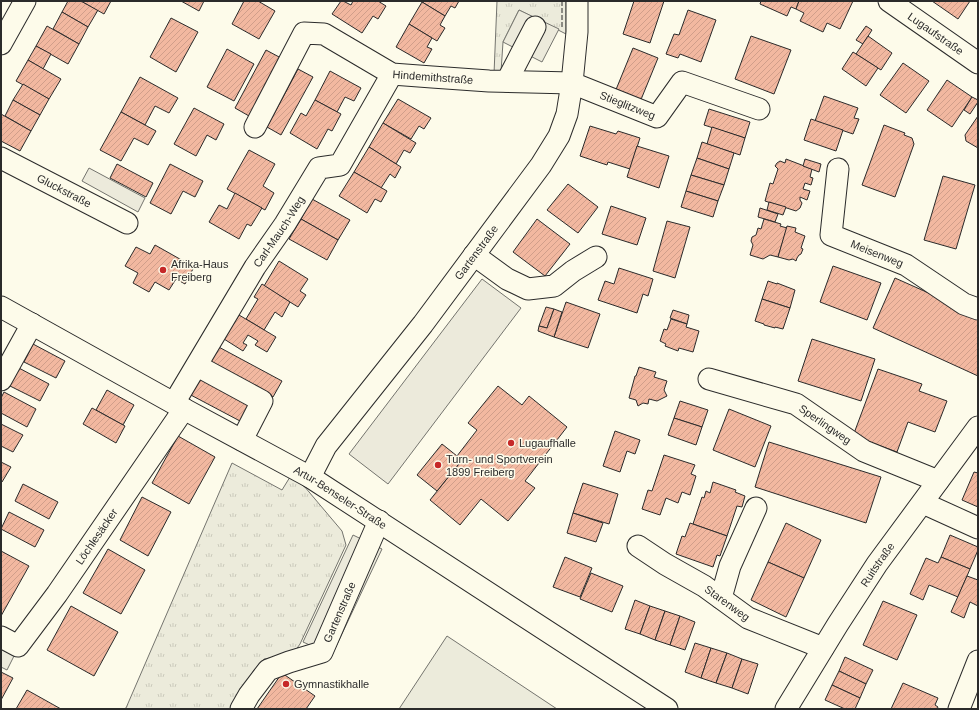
<svg xmlns="http://www.w3.org/2000/svg" width="979" height="710" font-family="Helvetica,sans-serif">
<defs>
<pattern id="grass-tufts" width="24" height="20" patternUnits="userSpaceOnUse"><rect width="24" height="20" fill="#ecebdb"/><path d="M3 7l-1-3M5 7V3M7 7l1-3M15 17l-1-3M17 17v-4M19 17l1-3" fill="none" stroke="#cbcabc"/></pattern>
<pattern id="building-hatch" width="6" height="6" patternUnits="userSpaceOnUse"><rect width="6" height="6" fill="#f2b8a0"/><path d="M-1 1l2-2M0 6l6-6M5 7l2-2" fill="none" stroke="#d09e8a"/></pattern>
</defs>
<rect width="100%" height="100%" fill="#fdfbea"/>
<!-- grass -->
<g fill="url(#grass-tufts)" stroke="#74746e">
<polygon points="497,1 566,1 566,34 519,10 503,42 501,72 494,74"/>
<polygon points="232,463 282,490 290,477 304,486 342,531 346,545 300,644 295,651 276,657 264,659 254,670 232,709 124,709 126,708"/>
</g>
<!-- garden -->
<polygon fill="#ecebdb" stroke="#74746e" points="447,636 557,709 399,709"/>
<!-- parking -->
<g fill="#eceadb" stroke="#74746e">
<polygon points="519,10 559,29 542,62 503,42"/>
<polygon points="89,168 145,198 138,212 82,181"/>
<polygon points="482,279 521,308 388,484 349,454"/>
<polygon points="353,535 382,549 332,655 303,642"/>
<polygon points="1,649 14,656 7,670 1,667"/>
</g>
<!-- building -->
<g fill="url(#building-hatch)" stroke="#2b2b2b">
<polygon points="68,1 81,1 98,10 88,27 62,12"/>
<polygon points="81,1 111,1 104,14"/>
<polygon points="181,1 204,1 199,11"/>
<polygon points="244,1 258,1 275,11 259,39 232,24"/>
<polygon points="341,1 343,1 351,5 353,1 378,1 386,6 378,19 373,16 362,33 332,14"/>
<polygon points="422,1 459,1 455,8 451,6 445,16 422,2"/>
<polygon points="634,1 664,1 650,43 623,34"/>
<polygon points="761,1 799,1 796,9 791,7 787,16 760,4"/>
<polygon points="799,1 853,1 840,29 827,23 823,32 800,21 804,13 796,9"/>
<polygon points="932,1 970,1 958,19"/>
<polygon points="422,2 445,16 440,25 445,28 437,41 409,24"/>
<polygon points="688,10 716,20 701,62 680,54 678,58 666,54 674,34 679,35"/>
<polygon points="62,12 88,27 79,44 53,29"/>
<polygon points="171,18 198,32 176,72 150,57"/>
<polygon points="409,24 432,38 427,47 432,49 424,63 396,47"/>
<polygon points="47,26 79,44 68,64 36,46"/>
<polygon points="866,26 872,30 863,44 856,40"/>
<polygon points="751,36 791,50 774,94 735,79"/>
<polygon points="868,36 892,53 881,70 856,54"/>
<polygon points="36,46 51,54 43,69 28,60"/>
<polygon points="633,48 658,58 640,102 615,92"/>
<polygon points="227,49 254,64 234,101 207,87"/>
<polygon points="266,50 281,58 249,116 235,108"/>
<polygon points="853,52 878,68 866,86 842,69"/>
<polygon points="28,60 61,79 49,99 16,81"/>
<polygon points="903,63 929,81 906,113 880,95"/>
<polygon points="298,69 313,77 281,135 267,127"/>
<polygon points="330,71 361,88 354,101 345,97 337,112 315,100"/>
<polygon points="140,77 178,98 169,113 155,106 145,125 121,112"/>
<polygon points="947,80 972,97 952,127 927,110"/>
<polygon points="23,84 49,99 40,115 13,100"/>
<polygon points="824,96 858,108 854,118 859,119 853,134 815,121"/>
<polygon points="972,97 978,100 978,102 970,114 964,110"/>
<polygon points="398,99 431,118 424,129 419,126 411,139 383,123"/>
<polygon points="13,100 40,115 31,131 5,116"/>
<polygon points="315,100 341,114 332,131 328,129 317,149 290,133 301,113 306,116"/>
<polygon points="194,108 224,124 216,140 207,135 196,156 174,144"/>
<polygon points="709,109 750,122 745,138 704,125"/>
<polygon points="121,112 156,131 148,145 134,138 121,161 100,150"/>
<polygon points="1,114 31,131 20,151 1,141"/>
<polygon points="978,116 978,148 966,141 965,135"/>
<polygon points="811,119 843,130 836,151 804,140"/>
<polygon points="383,123 416,143 410,153 404,150 396,164 369,147"/>
<polygon points="884,125 905,133 904,135 912,138 914,144 895,197 862,185"/>
<polygon points="590,126 616,134 618,131 640,138 630,169 608,162 607,165 580,156"/>
<polygon points="712,127 745,138 740,155 707,144"/>
<polygon points="702,142 734,153 729,169 697,158"/>
<polygon points="637,146 669,156 659,188 627,177"/>
<polygon points="369,147 401,167 395,178 390,174 381,188 354,172"/>
<polygon points="249,150 275,164 263,186 274,193 265,210 227,189"/>
<polygon points="697,158 729,169 724,185 691,175"/>
<polygon points="786,159 812,169 810,177 813,178 811,185 805,183 803,189 810,191 807,200 800,197 800,200 802,203 800,208 796,211 765,201 770,183 773,184 778,169 775,166 777,163 780,161 785,163"/>
<polygon points="805,159 821,164 819,172 803,166"/>
<polygon points="117,164 153,183 146,197 110,178"/>
<polygon points="170,164 203,181 195,197 183,191 171,214 150,203"/>
<polygon points="354,172 387,191 381,202 375,199 367,213 339,196"/>
<polygon points="691,175 724,185 718,201 686,191"/>
<polygon points="943,176 975,185 956,249 924,240"/>
<polygon points="568,184 598,207 578,233 547,210"/>
<polygon points="686,191 718,201 713,217 681,207"/>
<polygon points="235,193 262,208 251,226 247,224 239,239 209,222 219,205 227,209"/>
<polygon points="312,199 350,220 338,240 301,219"/>
<polygon points="769,202 786,207 783,215 767,210"/>
<polygon points="611,206 646,218 637,245 602,234"/>
<polygon points="760,208 778,214 775,222 758,217"/>
<polygon points="301,219 338,240 327,260 289,239"/>
<polygon points="537,219 570,244 545,276 513,252"/>
<polygon points="764,219 781,224 780,226 787,228 778,257 770,255 763,259 750,255 753,245 751,241 752,237 756,235 758,228 761,229"/>
<polygon points="667,221 690,227 675,278 653,271"/>
<polygon points="787,226 796,228 795,232 805,236 801,248 803,249 801,254 799,255 797,258 796,261 793,259 789,260 778,257"/>
<polygon points="155,245 194,267 185,284 176,279 169,290 155,282 149,292 133,283 138,273 125,266 136,247 150,254"/>
<polygon points="279,261 308,279 300,291 306,295 298,307 264,286"/>
<polygon points="833,266 881,283 867,320 820,302"/>
<polygon points="619,268 653,279 648,296 643,294 637,313 598,300 605,281 614,284"/>
<polygon points="895,278 978,315 978,376 873,328"/>
<polygon points="768,281 777,284 777,283 795,290 790,308 762,299"/>
<polygon points="262,284 290,302 282,317 275,312 264,330 246,319 258,299 254,297"/>
<polygon points="762,299 790,308 783,329 775,327 775,328 764,325 764,324 755,321"/>
<polygon points="566,302 600,314 588,348 554,337"/>
<polygon points="546,307 554,309 547,328 539,326"/>
<polygon points="554,309 562,312 554,337 538,331 539,326 547,328"/>
<polygon points="673,310 689,315 687,324 670,318"/>
<polygon points="239,315 276,337 267,352 255,345 258,341 248,335 243,343 247,345 243,351 224,339"/>
<polygon points="671,319 687,324 686,327 699,331 693,352 679,348 678,351 665,346 666,344 660,341 664,329 667,330"/>
<polygon points="812,339 875,359 861,401 798,381"/>
<polygon points="33,344 65,361 56,378 24,362"/>
<polygon points="215,345 282,381 273,397 206,361"/>
<polygon points="17,367 49,384 40,401 8,385"/>
<polygon points="639,367 656,372 654,377 667,381 664,390 667,396 657,401 649,399 648,404 643,403 638,406 636,400 629,398 635,376 636,376"/>
<polygon points="878,369 922,384 919,391 947,401 935,432 908,422 897,452 853,436"/>
<polygon points="196,376 249,405 240,421 187,393"/>
<polygon points="498,386 522,405 529,396 567,427 525,481 535,488 508,521 481,499 460,525 430,500 462,460 457,456 477,430 468,423"/>
<polygon points="107,390 134,405 123,425 96,410"/>
<polygon points="4,392 36,409 27,427 1,413 1,398"/>
<polygon points="680,401 708,410 702,427 674,418"/>
<polygon points="92,408 125,426 116,443 83,424"/>
<polygon points="729,409 771,426 755,467 713,450"/>
<polygon points="674,418 702,427 696,445 668,435"/>
<polygon points="1,424 23,435 13,452 1,446"/>
<polygon points="615,431 640,440 635,454 627,451 620,472 603,466"/>
<polygon points="178,436 215,457 189,504 152,483"/>
<polygon points="769,442 881,477 866,523 755,487"/>
<polygon points="442,444 462,460 437,491 417,475"/>
<polygon points="664,455 695,465 691,474 696,476 690,495 682,492 678,503 666,498 660,515 642,509 648,490 652,491"/>
<polygon points="1,462 11,467 2,482 1,481"/>
<polygon points="974,472 978,473 978,507 962,500"/>
<polygon points="713,482 736,490 735,492 745,496 742,507 737,506 727,536 693,524 702,497 704,498 706,491 710,493"/>
<polygon points="583,483 618,494 609,524 573,513"/>
<polygon points="23,484 58,502 49,519 15,501"/>
<polygon points="142,497 171,512 148,556 120,540"/>
<polygon points="9,512 44,530 35,547 1,529"/>
<polygon points="573,513 603,523 596,542 567,533"/>
<polygon points="690,523 727,536 720,556 717,555 713,567 676,554 682,536 685,537"/>
<polygon points="786,523 821,540 804,578 768,562"/>
<polygon points="950,535 978,547 978,550 970,569 941,557"/>
<polygon points="108,549 145,570 121,614 83,593"/>
<polygon points="1,551 29,566 1,616"/>
<polygon points="565,557 592,568 580,597 553,587"/>
<polygon points="941,557 970,569 958,597 929,585 923,600 910,594 926,558 938,563"/>
<polygon points="768,562 804,578 786,617 751,600"/>
<polygon points="591,573 623,586 612,612 580,599"/>
<polygon points="967,576 978,580 978,606 970,602 964,618 951,612"/>
<polygon points="635,600 650,606 640,634 625,629"/>
<polygon points="883,601 917,615 897,660 863,645"/>
<polygon points="71,606 118,632 94,676 47,650"/>
<polygon points="650,606 665,611 655,640 640,634"/>
<polygon points="665,611 680,616 670,645 655,640"/>
<polygon points="680,616 695,622 685,650 670,645"/>
<polygon points="695,643 711,648 701,678 685,672"/>
<polygon points="711,648 727,653 716,683 701,678"/>
<polygon points="727,653 742,659 732,688 716,683"/>
<polygon points="845,657 873,670 866,684 839,671"/>
<polygon points="742,659 758,664 748,694 732,688"/>
<polygon points="839,671 866,684 860,698 832,685"/>
<polygon points="1,672 13,678 1,700"/>
<polygon points="282,673 315,696 306,709 257,709"/>
<polygon points="903,683 938,698 935,705 938,707 937,709 891,709"/>
<polygon points="832,685 860,698 855,709 845,709 825,700"/>
<polygon points="27,690 61,709 16,709"/>
</g>
<g fill="none" stroke-linecap="round" stroke-linejoin="round">
<!-- minor casing -->
<g stroke="#2b2b2b" stroke-width="23">
<g id="minor">
<path id="s1" d="M889,1L978,63"/>
<polyline points="1,44 25,1"/>
<polyline points="507,81 535,27"/>
<path id="s2" d="M255,127L304,33L324,34L392,74L432,77L489,81L572,83L657,117L682,82L759,109"/>
<path id="s3" d="M1,158L127,223"/>
<path id="s4" d="M838,169L831,235L906,265L964,304L978,309"/>
<polyline points="474,255 507,279 528,289 554,286 573,271 596,257"/>
<path id="s5" d="M1,307L184,409L310,477L667,709"/>
<polyline points="203,369 262,401 242,440"/>
<path id="s6" d="M709,379L796,404L864,451L938,481"/>
<polyline points="1,380 32,324"/>
<path id="s7" d="M174,403L255,267L285,224L319,168L340,165L392,74"/>
<path id="s8" d="M310,477L326,446L423,324L541,165L559,136L567,114L572,83L577,32V1"/>
<polyline points="923,503 978,528"/>
<path id="s9" d="M638,546L665,564L704,586L748,618L823,648"/>
<polyline points="721,598 730,566 756,508"/>
<path id="s10" d="M1,637L18,646L57,594L184,409"/>
<path id="s11" d="M241,709L249,695L268,670L289,662L322,652L379,521"/>
<path id="s12" d="M786,709L838,624L877,564L978,427"/>
<polyline points="959,709 978,661"/>
</g>
</g>
<!-- minor -->
<use href="#minor" stroke="#fdfbea" stroke-width="21"/>
<!-- fence -->
<polyline stroke="#2b2b2b" stroke-width="1" stroke-dasharray="5 2" stroke-linecap="butt" points="562,27 562,1"/>
</g>
<!-- markers -->
<g fill="#c62828" stroke="#fdfbea" stroke-width="1.5">
<circle cx="163" cy="270" r="4"/>
<circle cx="511" cy="443" r="4"/>
<circle cx="438" cy="465" r="4"/>
<circle cx="286" cy="684" r="4"/>
</g>
<g text-anchor="middle" dominant-baseline="central" stroke-width="3" stroke-linejoin="round" paint-order="stroke">
<!-- street labels -->
<g font-size="11" fill="#2b2b2b" stroke="#fdfbea">
<text stroke="none"><textPath href="#s1" startOffset="57">Lugaufstraße</textPath></text>
<text stroke="none"><textPath href="#s2" startOffset="246">Hindemithstraße</textPath></text>
<text stroke="none"><textPath href="#s2" startOffset="445">Stieglitzweg</textPath></text>
<text stroke="none"><textPath href="#s3" startOffset="71">Gluckstraße</textPath></text>
<text stroke="none"><textPath href="#s7" startOffset="201">Carl-Mauch-Weg</textPath></text>
<text stroke="none"><textPath href="#s8" startOffset="280">Gartenstraße</textPath></text>
<text stroke="none"><textPath href="#s4" startOffset="116">Meisenweg</textPath></text>
<text stroke="none"><textPath href="#s6" startOffset="126">Sperlingweg</textPath></text>
<text stroke="none"><textPath href="#s5" startOffset="389">Artur-Benseler-Straße</textPath></text>
<text stroke="none"><textPath href="#s10" startOffset="154">Löchlesäcker</textPath></text>
<text stroke="none"><textPath href="#s12" startOffset="171">Ruitstraße</textPath></text>
<text stroke="none"><textPath href="#s9" startOffset="106">Starenweg</textPath></text>
<text stroke="none"><textPath href="#s11" startOffset="148">Gartenstraße</textPath></text>
</g>
<!-- poi labels -->
<g font-size="11" fill="#2b2b2b" stroke="#fdfbea" text-anchor="start">
<text x="171" y="264">Afrika-Haus<tspan x="171" dy="13">Freiberg</tspan></text>
<text x="519" y="443">Lugaufhalle</text>
<text x="446" y="459">Turn- und Sportverein<tspan x="446" dy="13">1899 Freiberg</tspan></text>
<text x="294" y="684">Gymnastikhalle</text>
</g>
</g>
<!-- border -->
<rect width="979" height="710" fill="none" stroke="#2b2b2b" stroke-width="4"/>
</svg>
